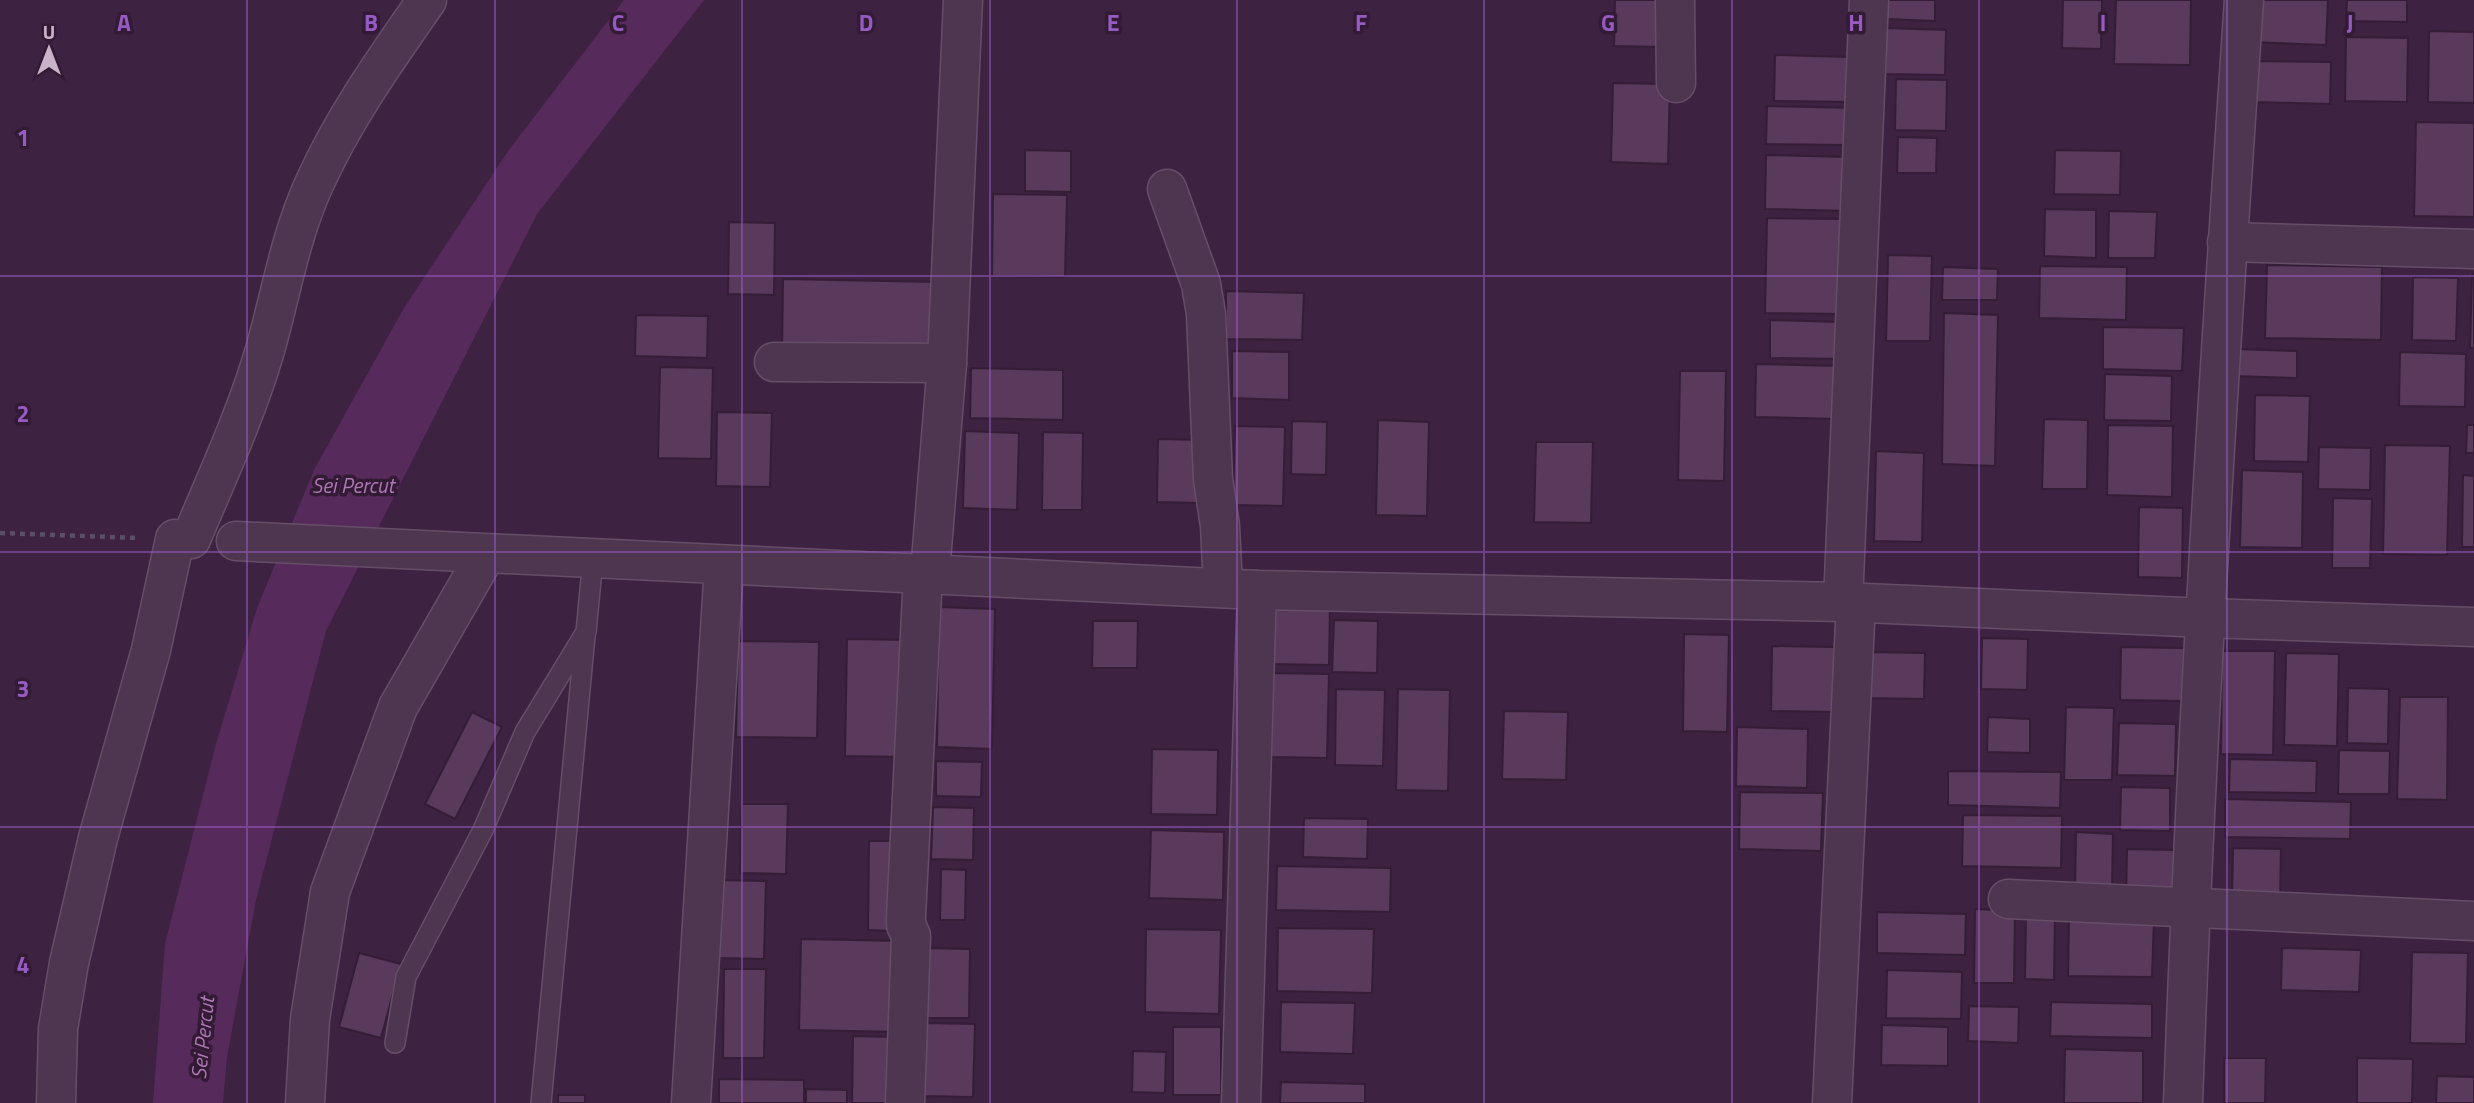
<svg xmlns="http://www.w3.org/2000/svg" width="2474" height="1103" font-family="'Titillium Web',sans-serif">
<rect width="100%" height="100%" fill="#3d2241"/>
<!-- water -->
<polygon fill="#572a5c" points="624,0 704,0 537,214 326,631 256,900 227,1057 223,1103 153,1103 165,944 216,744 257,608 314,470 404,308 508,151"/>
<!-- building -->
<g fill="#59395c" stroke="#351d37" stroke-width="2">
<polygon points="1615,0 1661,0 1660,47 1614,46"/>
<polygon points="1886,0 1935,0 1935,21 1886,19"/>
<polygon points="2063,0 2102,0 2101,49 2062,48"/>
<polygon points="2116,0 2191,0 2190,65 2114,64"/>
<polygon points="2250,0 2328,0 2326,45 2249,42"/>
<polygon points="2347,0 2407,0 2407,22 2346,21"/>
<polygon points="1886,28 1946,30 1945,75 1885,74"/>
<polygon points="2429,31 2474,32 2474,103 2428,102"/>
<polygon points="2346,37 2408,38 2407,102 2345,101"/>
<polygon points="1775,55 1851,57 1850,102 1774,101"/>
<polygon points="2255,61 2331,62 2330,104 2254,102"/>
<polygon points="1896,79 1947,80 1946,131 1895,130"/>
<polygon points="1613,83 1670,84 1668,164 1611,162"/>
<polygon points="1767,106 1856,108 1854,145 1766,144"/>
<polygon points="2416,122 2474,123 2474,217 2414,216"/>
<polygon points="1898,137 1937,138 1936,173 1897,173"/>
<polygon points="1025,150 1071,151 1071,192 1025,191"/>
<polygon points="2055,150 2121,151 2120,195 2054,194"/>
<polygon points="1766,155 1850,157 1850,211 1765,209"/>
<polygon points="993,194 1067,195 1065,277 992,276"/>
<polygon points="2045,209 2096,210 2096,258 2044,256"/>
<polygon points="2109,211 2157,212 2155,258 2108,258"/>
<polygon points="1767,218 1843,219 1841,314 1765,313"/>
<polygon points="729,222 775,223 774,295 728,294"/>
<polygon points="1888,255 1932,256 1930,341 1886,341"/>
<polygon points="2267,265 2382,267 2381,340 2265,338"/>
<polygon points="2040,266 2127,267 2126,320 2039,318"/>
<polygon points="1943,267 1998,269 1997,300 1942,300"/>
<polygon points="2472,274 2474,274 2474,348 2470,348"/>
<polygon points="2413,277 2458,278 2456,341 2412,340"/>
<polygon points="783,279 938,282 937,355 782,352"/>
<polygon points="1226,291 1304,293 1302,340 1226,339"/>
<polygon points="1944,313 1998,315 1995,466 1942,464"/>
<polygon points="636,315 708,316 707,358 635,356"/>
<polygon points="1770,320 1842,322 1841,359 1770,358"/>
<polygon points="2103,327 2184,328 2182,371 2103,369"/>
<polygon points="2235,349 2297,351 2297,378 2234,376"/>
<polygon points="1232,351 1289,352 1289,400 1232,398"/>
<polygon points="2400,352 2466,354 2465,407 2399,406"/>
<polygon points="1756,364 1838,366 1837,419 1755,417"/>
<polygon points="660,367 713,368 711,459 658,458"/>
<polygon points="971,368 1063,370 1063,420 970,418"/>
<polygon points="1680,371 1726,371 1724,481 1678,480"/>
<polygon points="2105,374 2172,376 2171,421 2104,420"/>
<polygon points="2255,395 2310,396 2308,462 2254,461"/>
<polygon points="717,412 772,413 770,487 716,486"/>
<polygon points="2044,419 2088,420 2087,489 2042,489"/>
<polygon points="1378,420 1429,422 1427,516 1376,515"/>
<polygon points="1292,421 1327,422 1326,475 1291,474"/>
<polygon points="2108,425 2173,426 2172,497 2107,495"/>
<polygon points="2467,425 2474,425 2474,453 2466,453"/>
<polygon points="1235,426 1285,427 1283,506 1233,505"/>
<polygon points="965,431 1019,433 1017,510 963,508"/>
<polygon points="1043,432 1083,433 1082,510 1042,510"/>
<polygon points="1158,439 1202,440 1200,503 1157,502"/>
<polygon points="1536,442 1593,442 1591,523 1534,522"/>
<polygon points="2385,445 2450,446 2447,555 2383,554"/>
<polygon points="2319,447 2371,448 2370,490 2318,489"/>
<polygon points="1876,451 1924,453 1922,542 1874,541"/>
<polygon points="2242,470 2303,472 2302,548 2240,547"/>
<polygon points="2463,475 2474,476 2474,547 2462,547"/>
<polygon points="2333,498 2372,499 2370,568 2332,568"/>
<polygon points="2139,507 2183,508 2182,578 2138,577"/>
<polygon points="1272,605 1330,606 1329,665 1271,664"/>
<polygon points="939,607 995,609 992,749 937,747"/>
<polygon points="1334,620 1378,621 1377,673 1332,672"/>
<polygon points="1093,621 1138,621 1137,668 1092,668"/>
<polygon points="1684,634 1729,635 1727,732 1683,731"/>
<polygon points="1982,638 2028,639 2027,690 1981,689"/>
<polygon points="847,639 909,640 907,757 845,756"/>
<polygon points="738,641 819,642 817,738 736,737"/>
<polygon points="1772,646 1835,647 1834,712 1771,711"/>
<polygon points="2121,647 2184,648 2183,701 2120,700"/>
<polygon points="2222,651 2275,651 2273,755 2221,754"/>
<polygon points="1869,652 1925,653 1924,699 1868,698"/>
<polygon points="2286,653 2339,654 2337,746 2284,745"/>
<polygon points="1272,673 1329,674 1327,758 1270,757"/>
<polygon points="2348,688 2389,689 2388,744 2347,743"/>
<polygon points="1336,689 1385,690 1383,766 1335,765"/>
<polygon points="1398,689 1450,690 1448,791 1396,790"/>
<polygon points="2400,697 2448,697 2447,800 2397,799"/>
<polygon points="2066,707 2114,708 2112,780 2064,780"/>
<polygon points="1504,711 1568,712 1566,780 1502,779"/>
<polygon points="472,712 502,727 455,819 425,804"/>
<polygon points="1988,717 2030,719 2030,753 1987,752"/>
<polygon points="2119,723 2176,724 2175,776 2117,775"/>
<polygon points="1737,727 1808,729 1807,788 1736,786"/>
<polygon points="1152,749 1218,750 1217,815 1151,814"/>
<polygon points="2339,750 2390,751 2389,794 2338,794"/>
<polygon points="2230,759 2317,761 2316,793 2229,792"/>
<polygon points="936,761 982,762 981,797 936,796"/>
<polygon points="1948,771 2061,772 2060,808 1948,805"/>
<polygon points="2121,787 2170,788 2170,831 2120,830"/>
<polygon points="1740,792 1823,793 1821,851 1739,849"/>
<polygon points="2225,799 2351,802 2350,839 2225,837"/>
<polygon points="742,804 788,804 786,874 740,873"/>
<polygon points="933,807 974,808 973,860 931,859"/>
<polygon points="1963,815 2062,816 2061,868 1962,866"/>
<polygon points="1304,818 1368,819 1367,859 1303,857"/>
<polygon points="1151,830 1224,832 1223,900 1149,898"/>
<polygon points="2076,832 2113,834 2112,891 2075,890"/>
<polygon points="869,841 894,841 892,931 868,930"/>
<polygon points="2233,848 2281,849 2280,902 2232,901"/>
<polygon points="2127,849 2174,850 2174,897 2126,896"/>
<polygon points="1277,866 1391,868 1390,912 1276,910"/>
<polygon points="941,869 966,870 965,920 940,920"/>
<polygon points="720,880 766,881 764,959 718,958"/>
<polygon points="1975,909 2015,911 2014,983 1974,983"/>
<polygon points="1877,912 1966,914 1965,955 1877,953"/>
<polygon points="2026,913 2055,914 2054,980 2025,979"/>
<polygon points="2069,917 2154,919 2152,977 2068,976"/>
<polygon points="1278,928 1374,929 1372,993 1277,991"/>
<polygon points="1146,929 1221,930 1219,1014 1145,1012"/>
<polygon points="801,939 903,941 901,1032 799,1030"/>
<polygon points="927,948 970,949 969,1018 925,1018"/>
<polygon points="2282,948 2361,950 2359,992 2281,990"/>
<polygon points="2412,952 2468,953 2466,1044 2410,1043"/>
<polygon points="359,953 401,964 381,1038 339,1027"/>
<polygon points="724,969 766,969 764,1058 723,1058"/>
<polygon points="1887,970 1962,972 1961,1019 1886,1018"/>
<polygon points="1281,1002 1355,1003 1353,1054 1280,1052"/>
<polygon points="2051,1002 2152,1004 2152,1038 2050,1036"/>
<polygon points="1969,1006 2019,1007 2018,1043 1968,1041"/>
<polygon points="925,1023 975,1024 973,1097 923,1096"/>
<polygon points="1882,1025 1948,1027 1948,1066 1881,1065"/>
<rect x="1173" y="1027" width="48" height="68"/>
<polygon points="853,1036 896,1037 895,1103 852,1103"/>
<polygon points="2065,1049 2143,1051 2143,1103 2064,1103"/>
<polygon points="1133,1051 1166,1052 1165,1093 1132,1092"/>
<polygon points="2224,1058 2266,1058 2265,1103 2224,1103"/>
<polygon points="2357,1058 2413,1059 2412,1103 2357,1103"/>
<polygon points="2437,1076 2474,1077 2474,1103 2436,1103"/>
<polygon points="719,1079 804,1080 804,1103 719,1103"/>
<polygon points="1281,1082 1365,1084 1365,1103 1280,1103"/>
<polygon points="806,1089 847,1090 847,1103 806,1103"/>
<rect x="558" y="1095" width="27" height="8"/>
</g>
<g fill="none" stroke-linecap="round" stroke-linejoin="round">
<!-- service casing -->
<g stroke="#664e68" stroke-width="22">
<g id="service">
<polyline points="395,1043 406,977 483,830 525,732 586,632 593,559"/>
<polyline points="541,1103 585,636"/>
</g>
</g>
<!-- minor casing -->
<g stroke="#664e68" stroke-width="41">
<g id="minor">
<polyline points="1675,0 1676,83"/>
<polyline points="1167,189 1201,284 1206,314 1213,479 1220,526 1223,588"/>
<polyline points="2227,242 2474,249"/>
<polyline points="774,362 947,363"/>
<path d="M191,539C217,477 246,415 265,350C281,294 290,236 315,182C345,116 386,59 427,0"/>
<polyline points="236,541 1257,590 1843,602 2206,618 2474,627"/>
<polyline points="930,573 947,363 963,0"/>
<polyline points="1843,602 1869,0"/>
<polyline points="2008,899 2474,921"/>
<polyline points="56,1103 58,1029 69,963 98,838 151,650 175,539"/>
<polyline points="305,1103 310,1019 330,892 398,707 486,554"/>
<polyline points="691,1103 724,565"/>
<polyline points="905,1103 911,936 906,925 906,917 923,574"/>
<polyline points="1241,1103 1257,590"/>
<polyline points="1832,1103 1856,602"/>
<path d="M2183,1103C2196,735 2219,367 2244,0"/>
</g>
</g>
<!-- path -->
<polyline stroke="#5a4e69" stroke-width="4.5" stroke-dasharray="5 5" stroke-linecap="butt" points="0,533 139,538"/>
<!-- service -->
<use href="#service" stroke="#4e3650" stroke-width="19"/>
<!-- minor -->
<use href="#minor" stroke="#4e3650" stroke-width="38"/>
</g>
<!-- grid -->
<path fill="none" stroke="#965bc3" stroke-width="2" stroke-opacity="0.55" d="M247,0V1103M495,0V1103M742,0V1103M990,0V1103M1237,0V1103M1484,0V1103M1732,0V1103M1979,0V1103M2227,0V1103M0,276H2474M0,552H2474M0,827H2474"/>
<g text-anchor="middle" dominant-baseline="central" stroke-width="7" stroke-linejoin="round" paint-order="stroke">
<!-- water labels -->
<g font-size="21" font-style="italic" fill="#ae77b5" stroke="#331b35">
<text x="353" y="485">Sei Percut</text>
<text transform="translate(202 1038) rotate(-84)">Sei Percut</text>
</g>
</g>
<g font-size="23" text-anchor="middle" font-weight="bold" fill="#965bc3" stroke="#331b35" stroke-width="7" stroke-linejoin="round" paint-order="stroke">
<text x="124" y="31">A</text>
<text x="371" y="31">B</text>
<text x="618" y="31">C</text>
<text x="866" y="31">D</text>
<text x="1113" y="31">E</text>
<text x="1361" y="31">F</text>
<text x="1608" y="31">G</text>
<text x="1856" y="31">H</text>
<text x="2103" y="31">I</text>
<text x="2350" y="31">J</text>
<text x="23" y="146">1</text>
<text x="23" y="422">2</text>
<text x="23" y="697">3</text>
<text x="23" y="973">4</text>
</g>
<!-- north arrow -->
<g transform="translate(49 49)" stroke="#331b35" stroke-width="5" paint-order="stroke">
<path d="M0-5L12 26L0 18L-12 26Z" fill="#c9b3cb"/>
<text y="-10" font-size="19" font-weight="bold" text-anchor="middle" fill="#c9b3cb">U</text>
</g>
</svg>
